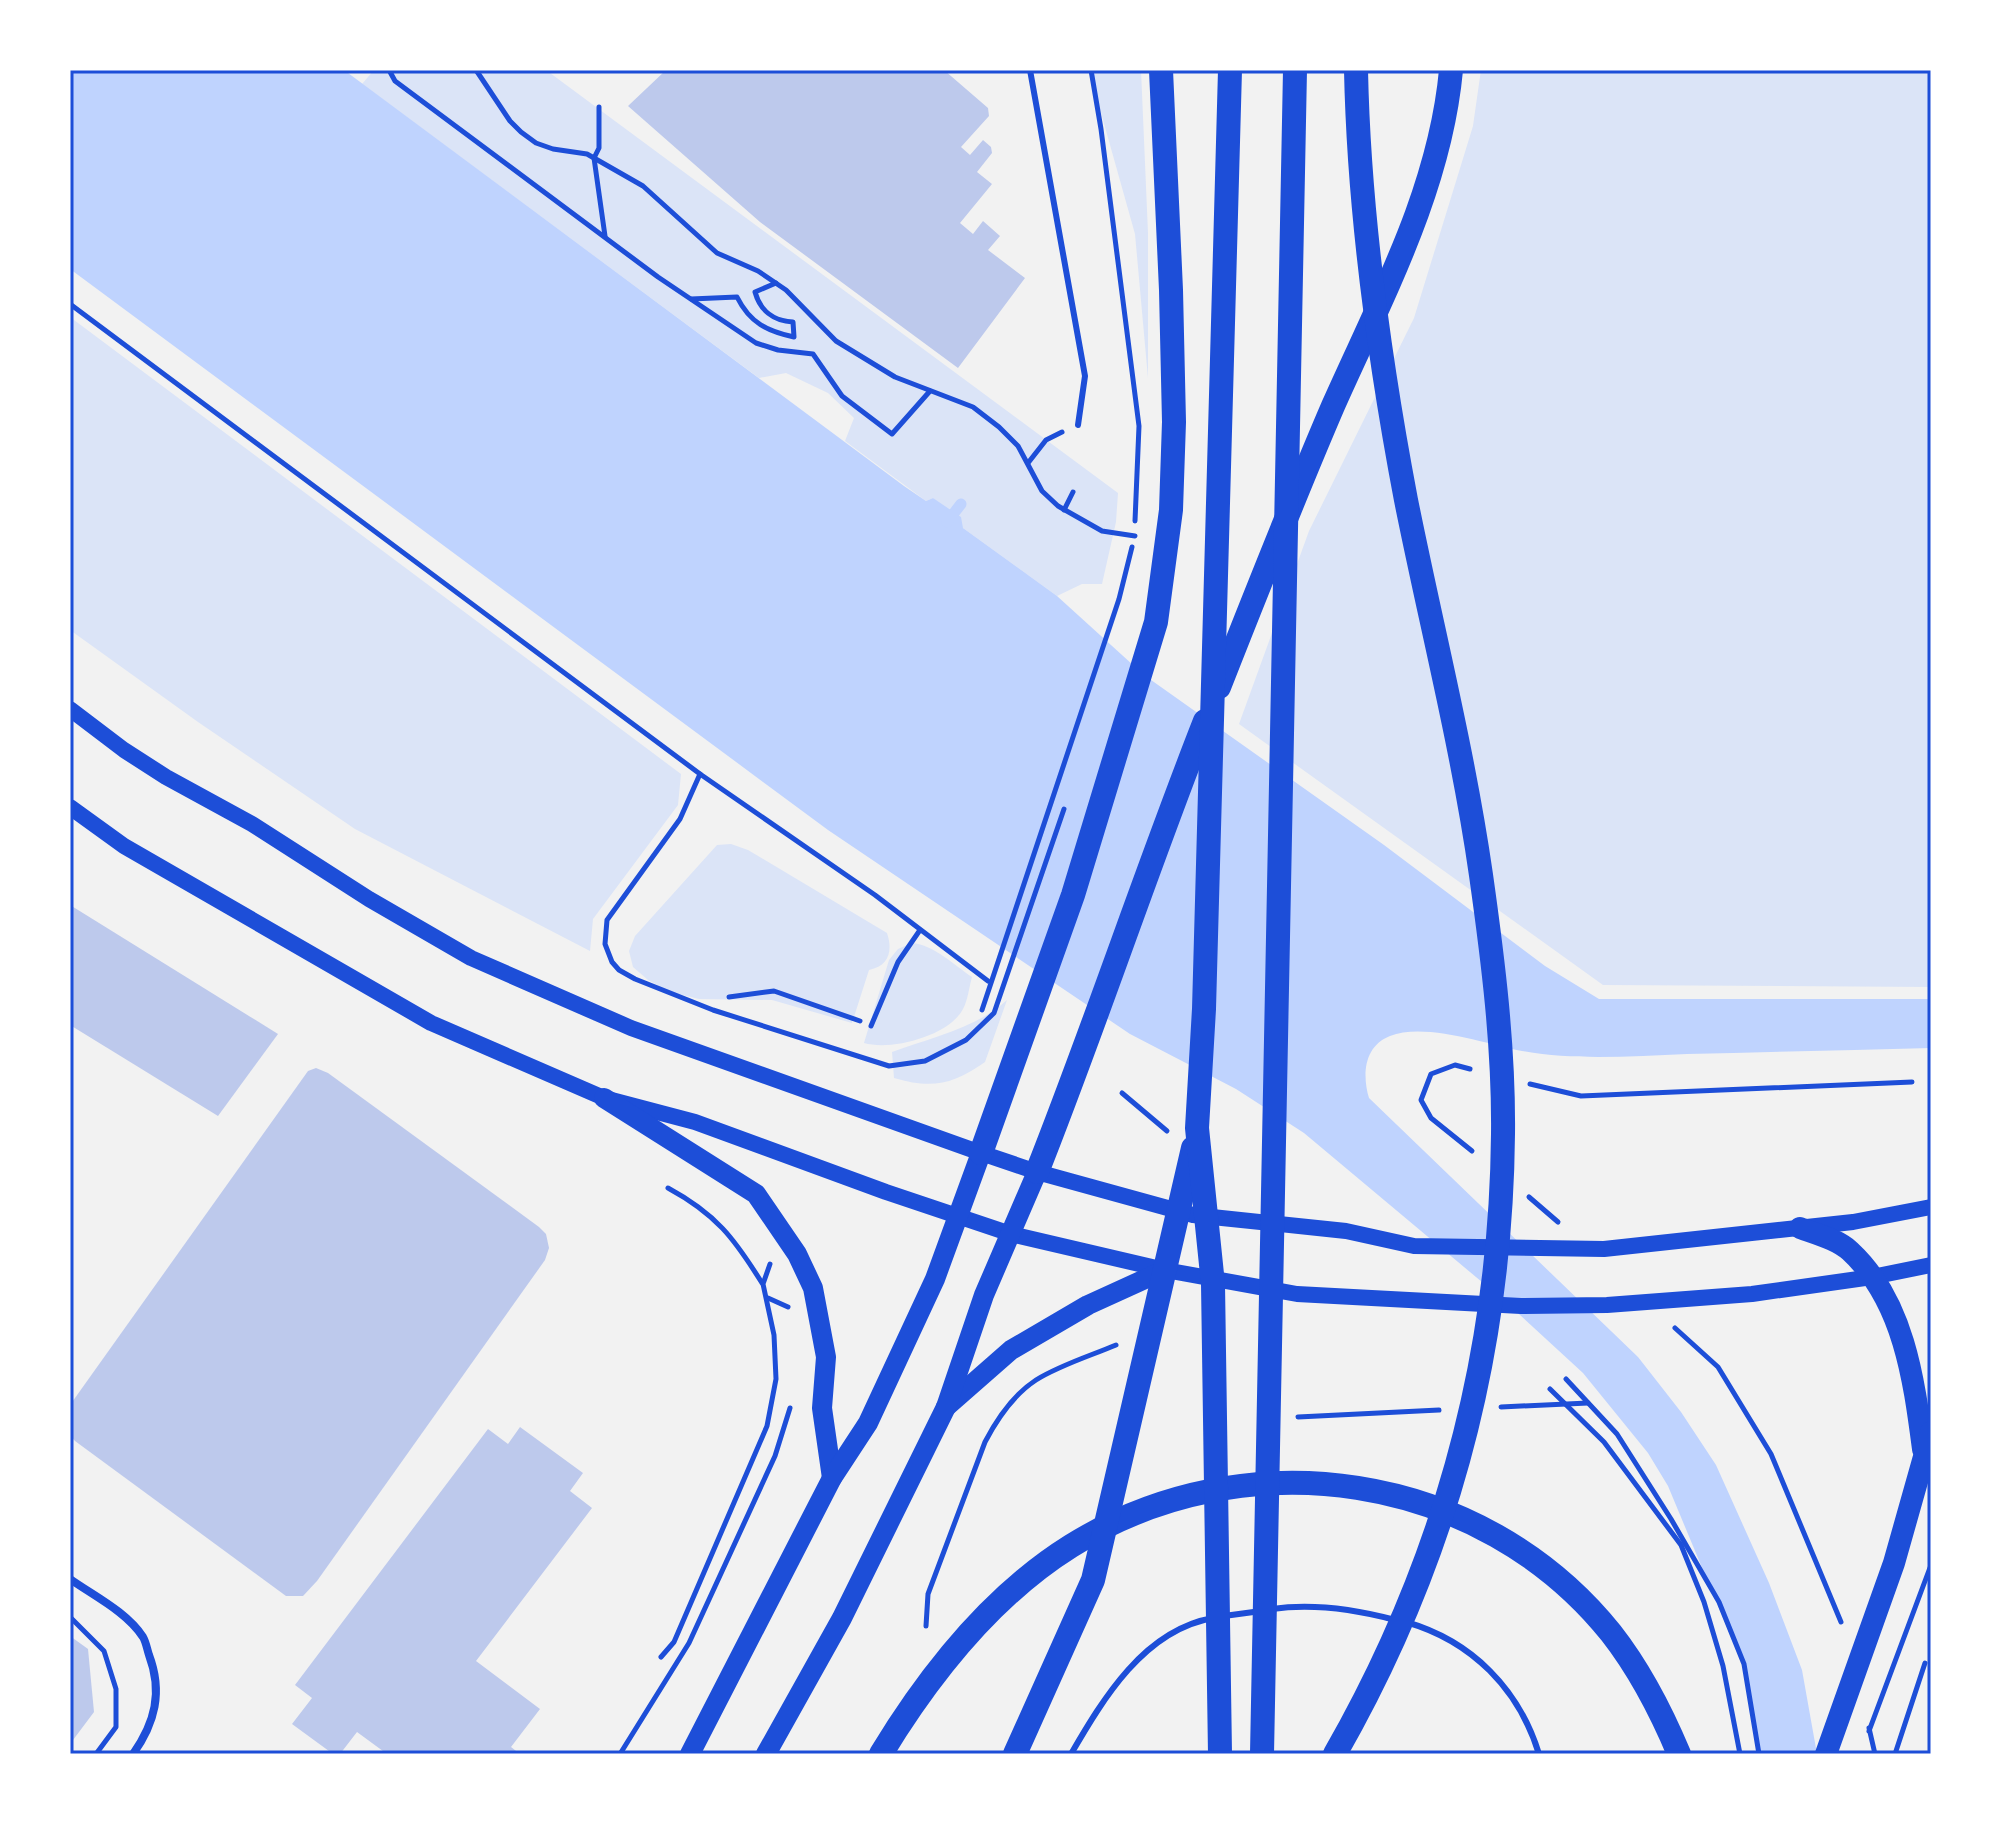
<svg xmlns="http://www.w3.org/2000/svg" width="2001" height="1824" font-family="'Sofia Sans Condensed',sans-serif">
<rect width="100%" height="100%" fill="#f2f2f2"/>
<!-- green -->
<g fill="#dbe4f7">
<polygon points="374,70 546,70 1118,493 1116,522 1102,584 1082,584 1057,596 963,528 933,498 926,501 845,441 854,418 828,393 786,373 759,378 362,84"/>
<polygon points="1089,70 1141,70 1148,233 1148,378 1135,234"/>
<polygon points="1481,70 1931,70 1931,987 1603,985 1239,724 1309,531 1414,318 1473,126"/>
<polygon points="70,317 681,774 678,805 593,919 590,951 355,829 198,722 70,630"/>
<path d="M731,844L748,850L887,933C893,951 889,966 869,970L852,1023L772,1000L699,999L670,992L648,980L633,967L629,951L635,936L717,845Z"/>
<path d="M912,943C934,945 954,965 972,977C969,987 968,1000 963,1009C949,1036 891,1051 864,1043L889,960L898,949Z"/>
<path d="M1007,1000L985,1062C952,1085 932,1089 894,1078L892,1052C930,1038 977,1028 1007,1000Z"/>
</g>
<!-- water -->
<path fill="#bfd3fe" d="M70,70H344L904,486L926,501L933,498L961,517L963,528L1057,596L1144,675L1384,845L1545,966L1599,999H1931V1048C1850,1050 1768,1052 1687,1054C1633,1056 1576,1061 1522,1051C1487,1044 1424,1022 1390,1036C1364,1046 1362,1075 1369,1098L1638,1357L1681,1412L1716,1465L1769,1583L1802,1670L1817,1754H1759L1743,1666L1668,1486L1648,1453L1583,1373L1507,1303L1304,1133L1236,1089L1130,1034L828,830L70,269Z"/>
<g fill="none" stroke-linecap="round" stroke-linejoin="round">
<!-- stream -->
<polyline stroke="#bfd3fe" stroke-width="11" points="947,522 961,504"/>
</g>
<!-- building -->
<g fill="#bdc9ec">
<polygon points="666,70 944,70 988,108 989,116 961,147 970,155 983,140 991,147 992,153 977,172 992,184 960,223 973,234 983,221 1000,236 988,250 1025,278 958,368 760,222 628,106"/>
<polygon points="70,905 278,1034 218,1116 70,1025"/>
<polygon points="316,1068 328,1073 539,1227 546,1234 549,1248 545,1260 317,1581 303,1596 286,1596 75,1441 70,1435 70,1405 308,1071"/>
<polygon points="520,1427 583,1473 570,1491 592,1508 476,1661 540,1709 511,1747 520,1754 387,1754 357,1732 340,1754 333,1754 292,1724 312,1698 295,1685 488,1429 508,1444"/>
<polygon points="70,1636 88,1649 94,1712 70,1744"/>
</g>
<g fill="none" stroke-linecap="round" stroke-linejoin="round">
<!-- path -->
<g stroke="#1d4ed8" stroke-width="5">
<polyline points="389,70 395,81 658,277 756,343 778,350 813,354 842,396 892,434 930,391"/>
<polyline points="476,70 510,121 521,132 536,143 553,149 587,154 643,186 717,253 758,271 786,290 836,341 895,377 973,407 999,427 1018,446 1042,491 1058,506 1102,531 1135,536"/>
<polyline points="1091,70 1101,129 1139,426 1135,521"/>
<polyline points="599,107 599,148 594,158 605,236"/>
<path d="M691,299L737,297C750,323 767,331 794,337L793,322C773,321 760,310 755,292L776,283"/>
<polyline points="70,304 700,774 875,895 988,981"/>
<polyline points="1028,463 1046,440 1062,432"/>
<polyline points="1064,510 1073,492"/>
<polyline points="700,774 680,819 607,920 605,944 612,962 619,970 635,979 713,1010 889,1066 925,1061 966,1040 994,1013 1064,809"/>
<polyline points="729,997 774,991 860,1021"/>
<polyline points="982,1010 1119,599 1132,547"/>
<polyline points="871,1026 898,962 920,930"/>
<polyline points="1470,1069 1455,1065 1431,1074 1421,1100 1431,1118 1472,1151"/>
<polyline points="1530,1084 1581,1096 1912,1082"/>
<polyline points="1122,1093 1167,1131"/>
<path d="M668,1188C716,1214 734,1238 762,1283"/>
<polyline points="1529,1197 1558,1222"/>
<polyline points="768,1298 788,1307"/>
<polyline points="1675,1328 1718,1367 1771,1454 1841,1622"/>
<polyline points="1566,1379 1617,1434 1671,1519 1719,1602 1744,1664 1759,1754"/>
<polyline points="1550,1389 1604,1442 1681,1545 1704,1602 1723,1666 1740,1754"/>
<polyline points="1501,1407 1588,1403"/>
<polyline points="1298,1417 1439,1410"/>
<polyline points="70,1617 104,1651 116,1689 116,1727 96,1754"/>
<path d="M926,1626L928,1594L985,1442C997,1419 1013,1395 1036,1380C1060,1365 1090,1356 1116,1345"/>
<polyline points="661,1657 674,1642 767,1426 776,1379 774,1335 763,1284 770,1264"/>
<polyline points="1869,1728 1875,1754"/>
<polyline points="1869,1731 1931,1565"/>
<polyline points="620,1754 689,1643 775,1456 790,1408"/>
<polyline points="1895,1754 1925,1663"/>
</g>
<!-- service -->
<g stroke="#1d4ed8" stroke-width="6">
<polyline points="1030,70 1085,376 1078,425"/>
<path d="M1272,1609C1314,1603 1354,1609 1395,1620"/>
<polyline points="1224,1616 1261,1611"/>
<path d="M1406,1622C1472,1641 1519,1689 1539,1754"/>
<path d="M1071,1754C1103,1699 1144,1630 1213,1618"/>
</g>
<!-- minor -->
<path stroke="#1d4ed8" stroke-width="8" d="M70,1579C94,1596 127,1612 143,1637C146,1642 147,1649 149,1655C163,1692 155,1723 133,1754"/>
<!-- secondary -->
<g stroke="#1d4ed8" stroke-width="16">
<polyline points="70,709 124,750 166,777 252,824 369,899 471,958 631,1028 981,1153 1037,1172 1193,1215 1346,1231 1414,1246 1604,1249 1853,1222 1931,1207"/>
<polyline points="70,807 124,846 431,1023 604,1098 695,1122 886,1192 1011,1234 1165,1270 1297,1294 1521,1306 1607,1305 1752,1294 1872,1277 1931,1265"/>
</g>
<!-- primary -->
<g stroke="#1d4ed8" stroke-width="20">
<polyline points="604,1098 756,1194 797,1254 813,1288 826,1357 822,1408 832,1478"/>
<polyline points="946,1407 1011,1350 1088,1305 1165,1270"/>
<polyline points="690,1754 832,1478 868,1423 935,1279 981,1153"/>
<polyline points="766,1754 842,1618 946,1407 984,1295 1037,1172"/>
</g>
<!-- trunk -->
<g stroke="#1d4ed8" stroke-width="22">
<path d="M1800,1228C1816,1234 1837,1239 1850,1251C1904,1301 1914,1380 1923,1449"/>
<polyline points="1826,1754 1894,1563 1931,1432"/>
</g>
<!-- motorway -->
<g stroke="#1d4ed8" stroke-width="24">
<path d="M1219,687C1256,593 1293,499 1333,406C1381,298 1440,190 1451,70"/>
<polyline points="981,1153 1073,895 1156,622 1171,510 1174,422 1171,290 1161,70"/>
<path d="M1037,1172C1096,1023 1146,871 1205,721"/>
<path d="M881,1754C929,1675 991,1596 1071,1546C1245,1437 1481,1471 1611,1633C1640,1670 1661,1711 1679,1754"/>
<polyline points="1015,1754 1093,1580 1193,1148"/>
<polyline points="1220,1754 1213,1284 1197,1128 1204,1009 1230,70"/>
<polyline points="1262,1754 1295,70"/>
<path d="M1335,1754C1445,1562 1501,1355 1503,1134C1504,1047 1493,960 1481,875C1463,749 1431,625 1406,500C1379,358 1359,215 1356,70"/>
</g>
</g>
<!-- border -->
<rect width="2001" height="1824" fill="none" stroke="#ffffff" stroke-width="144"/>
<rect x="72" y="72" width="1857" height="1680" fill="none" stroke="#1d4ed8" stroke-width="3"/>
</svg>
